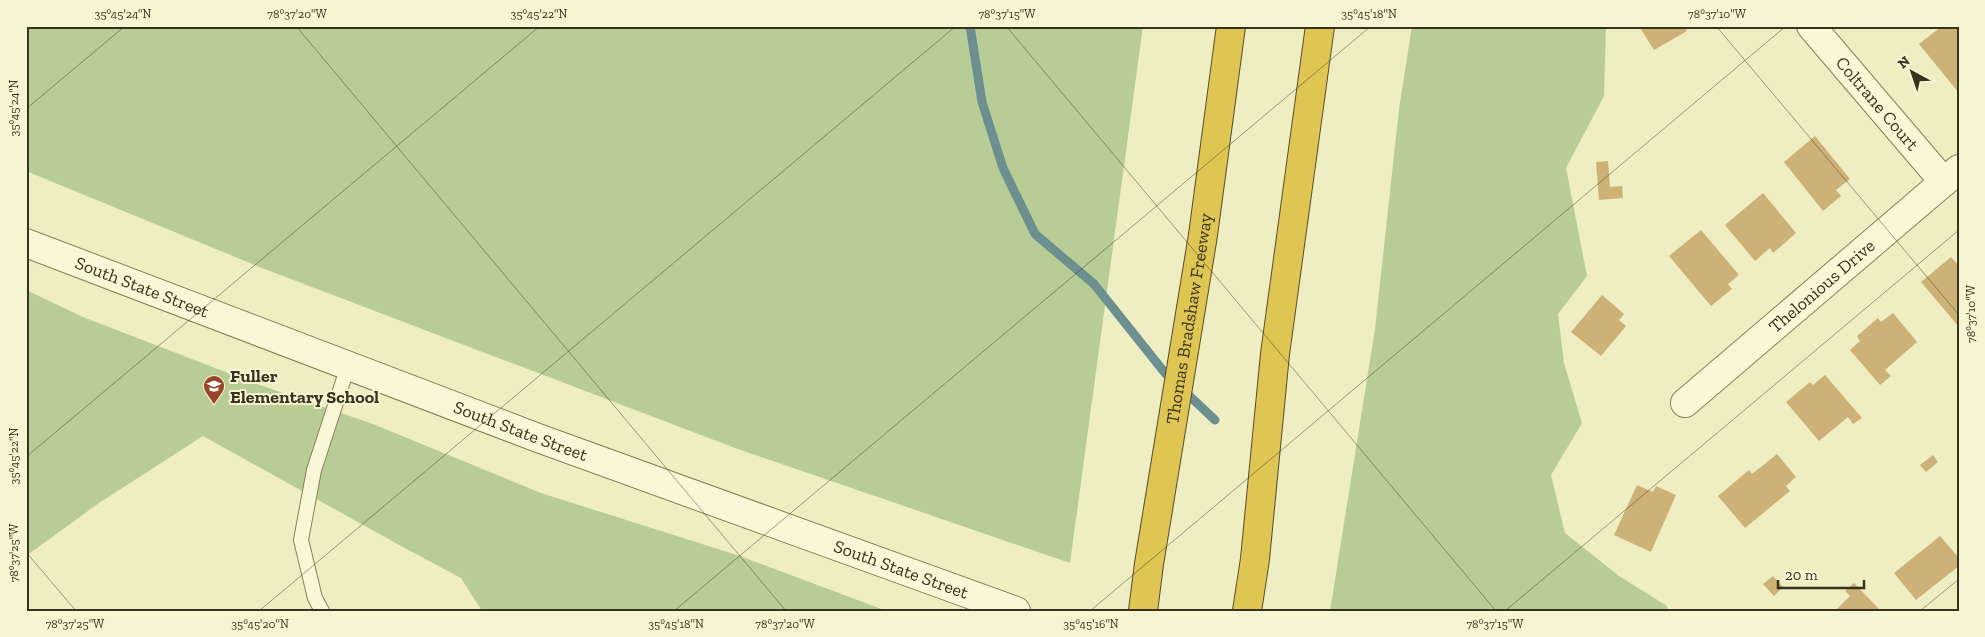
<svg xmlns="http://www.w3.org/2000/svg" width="1985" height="637" font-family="'Zilla Slab',serif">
<rect width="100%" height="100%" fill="#efedc2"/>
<!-- green -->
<g fill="#b8cd96">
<polygon points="26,26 1143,26 1070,563 735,448 262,268 26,171"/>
<polygon points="1412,26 1606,26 1604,96 1566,168 1587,276 1558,314 1564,363 1582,423 1551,475 1565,533 1619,576 1667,606 1669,611 1330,611 1375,329 1399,109"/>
<polygon points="26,290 83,317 254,383 373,424 541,493 740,556 887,611 482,611 461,578 401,546 203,436 99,503 26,556"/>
</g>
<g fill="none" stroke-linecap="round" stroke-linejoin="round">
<!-- stream -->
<polyline stroke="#6c8f8f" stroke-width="9" points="970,26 982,102 1003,168 1035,234 1094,284 1165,373 1215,420"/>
</g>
<!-- building -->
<g fill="#cdb278">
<polygon points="1639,26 1685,26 1687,31 1654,50"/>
<polygon points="1942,26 1959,28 1959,93 1919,44"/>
<polygon points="1815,136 1850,179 1836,190 1841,196 1823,211 1784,162"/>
<polygon points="1608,161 1610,187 1622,186 1623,198 1599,200 1596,162"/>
<polygon points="1763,193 1796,233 1773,253 1770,248 1755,261 1725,225"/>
<polygon points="1701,230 1739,275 1728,284 1732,289 1711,306 1669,256"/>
<polygon points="1951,257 1959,266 1959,327 1921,282"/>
<polygon points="1602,295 1624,314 1619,320 1626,326 1601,356 1571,332"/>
<polygon points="1893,313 1917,342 1885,370 1891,376 1880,385 1850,350 1860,341 1857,336 1878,318 1881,322"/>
<polygon points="1825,375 1862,418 1853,424 1848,417 1819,441 1786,402 1810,382 1813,385"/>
<polygon points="1777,454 1796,477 1786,486 1790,491 1745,528 1718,496 1749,470 1752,474"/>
<polygon points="1933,455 1938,462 1926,472 1920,465"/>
<polygon points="1637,485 1653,492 1656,486 1676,495 1651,552 1614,535"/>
<polygon points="1940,536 1959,558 1959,566 1916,600 1894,573"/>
<polygon points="1773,576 1783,587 1774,596 1763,584"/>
<polygon points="1854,583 1881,611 1835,611 1850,596 1845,591"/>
</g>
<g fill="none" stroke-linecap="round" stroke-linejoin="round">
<!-- service casing -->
<g stroke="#897f59" stroke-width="16">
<polyline id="service" points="322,611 315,598 301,540 314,470 348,366"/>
</g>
<!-- minor casing -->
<g stroke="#897f59" stroke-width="30">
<g id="minor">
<path id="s1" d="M1811,26L1944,182"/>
<path id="s2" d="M1685,403L1959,169"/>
</g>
</g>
<!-- tertiary casing -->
<g stroke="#897f59" stroke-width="30">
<g id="tertiary">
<path id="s3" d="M26,243L538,438L1016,611"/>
</g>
</g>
<!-- motorway casing -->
<g stroke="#564b2e" stroke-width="30">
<g id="motorway">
<path id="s4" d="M1143,611L1149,564L1203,235L1231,26"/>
<polyline points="1247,611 1255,559 1275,354 1320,26"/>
</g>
</g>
<!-- service -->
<use href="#service" stroke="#f9f8d6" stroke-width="14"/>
<!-- minor -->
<use href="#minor" stroke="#f9f8d6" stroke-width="28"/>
<!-- tertiary -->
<use href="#tertiary" stroke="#f9f8d6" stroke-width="28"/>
<!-- motorway -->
<use href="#motorway" stroke="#dfc652" stroke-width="28"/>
</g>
<!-- ticks -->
<path fill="none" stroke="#38321e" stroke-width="1" stroke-opacity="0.45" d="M296,26L786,611M1006,26L1496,611M1716,26L1959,315M26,109L125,26M26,457L540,26M26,552L76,611M259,611L956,26M674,611L1371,26M1090,611L1786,26M1505,611L1959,230M1920,611L1959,579"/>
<!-- icons -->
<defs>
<g id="school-pin" transform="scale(1.125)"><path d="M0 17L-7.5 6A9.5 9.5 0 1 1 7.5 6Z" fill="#994528" stroke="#f6f5d2"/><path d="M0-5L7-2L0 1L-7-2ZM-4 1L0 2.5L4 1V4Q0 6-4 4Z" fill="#fff"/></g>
</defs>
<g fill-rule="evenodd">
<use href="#school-pin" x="214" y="386"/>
</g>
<g text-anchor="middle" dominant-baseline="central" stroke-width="4" stroke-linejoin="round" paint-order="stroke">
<!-- street labels -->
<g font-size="18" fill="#38321e" stroke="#f6f5d2">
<text stroke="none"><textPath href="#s1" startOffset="102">Coltrane Court</textPath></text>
<text stroke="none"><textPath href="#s2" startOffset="180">Thelonious Drive</textPath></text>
<text stroke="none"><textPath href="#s3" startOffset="124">South State Street</textPath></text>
<text stroke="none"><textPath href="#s4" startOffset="296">Thomas Bradshaw Freeway</textPath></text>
<text stroke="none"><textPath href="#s3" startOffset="529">South State Street</textPath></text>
<text stroke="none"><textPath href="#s3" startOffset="934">South State Street</textPath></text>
</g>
<!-- poi labels -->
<g font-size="18" font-weight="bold" fill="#38321e" stroke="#f6f5d2" text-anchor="start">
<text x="230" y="376">Fuller<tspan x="230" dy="21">Elementary School</tspan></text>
</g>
</g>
<!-- border -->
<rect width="1985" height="637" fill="none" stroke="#f6f5d2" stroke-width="55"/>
<!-- north arrow -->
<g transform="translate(1912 72) rotate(320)" stroke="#f6f5d2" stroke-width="4" paint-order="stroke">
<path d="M0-4L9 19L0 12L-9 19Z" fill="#38321e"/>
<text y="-8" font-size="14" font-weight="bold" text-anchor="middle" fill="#38321e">N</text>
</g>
<!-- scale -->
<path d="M1778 580v8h86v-8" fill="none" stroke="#38321e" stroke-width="2.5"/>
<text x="1785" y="580" font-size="15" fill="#38321e" stroke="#f6f5d2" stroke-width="4" paint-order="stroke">20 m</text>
<rect x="28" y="28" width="1930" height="582" fill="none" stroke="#38321e" stroke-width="2"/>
<g font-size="12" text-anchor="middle" fill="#38321e">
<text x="123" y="18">35°45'24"N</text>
<text x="297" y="18">78°37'20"W</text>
<text x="539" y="18">35°45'22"N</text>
<text x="1007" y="18">78°37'15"W</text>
<text x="1369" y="18">35°45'18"N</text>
<text x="1717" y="18">78°37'10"W</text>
<text transform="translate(14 108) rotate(-90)" y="4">35°45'24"N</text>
<text transform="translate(1971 314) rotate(-90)" y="4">78°37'10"W</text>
<text transform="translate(14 456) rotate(-90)" y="4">35°45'22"N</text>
<text transform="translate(14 553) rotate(-90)" y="4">78°37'25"W</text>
<text x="75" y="628">78°37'25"W</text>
<text x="260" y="628">35°45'20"N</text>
<text x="676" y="628">35°45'18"N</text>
<text x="785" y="628">78°37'20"W</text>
<text x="1091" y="628">35°45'16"N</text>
<text x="1495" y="628">78°37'15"W</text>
</g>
</svg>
